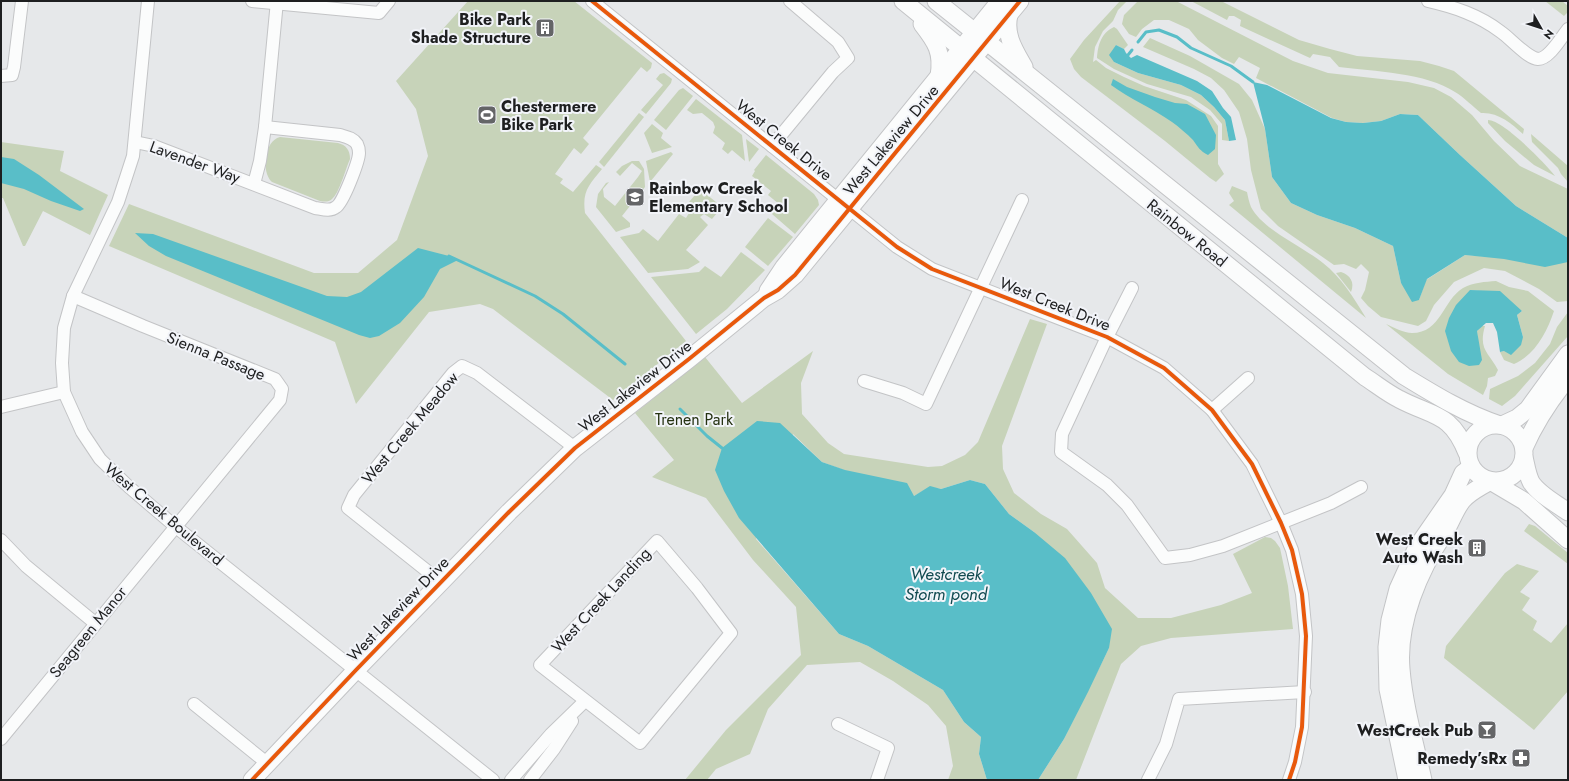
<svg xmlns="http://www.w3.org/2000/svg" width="1569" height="781" font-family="Jost,sans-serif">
<rect width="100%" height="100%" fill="#e6e8ea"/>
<!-- green -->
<g fill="#c7d3b9">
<path d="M468,1H574L652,63L651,68L647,72L641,67L583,138L589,144L581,154L574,148L555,174L563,179L560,183L573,192L596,165L602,169C589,185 582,191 585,213L686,341L613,400L493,309L480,304L429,312L356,404L335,342L109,246L129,204L314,273H358L397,240L428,156L416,109L396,81Z"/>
<polygon points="1120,1 1127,1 1118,10 1113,21 1103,31 1095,47 1093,62 1096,60 1106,68 1124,77 1144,86 1186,100 1211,116 1218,126 1218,164 1224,174 1216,182 1210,178 1165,141 1081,77 1074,69 1070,59 1084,40"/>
<polygon points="1138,1 1176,1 1293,61 1328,73 1408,82 1434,88 1451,97 1472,115 1494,141 1520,166 1568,189 1568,238 1516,206 1460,155 1418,115 1400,114 1381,121 1363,123 1346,122 1332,118 1256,78 1260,68 1239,57 1234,64 1222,58 1198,40 1189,29 1169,20 1154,20 1142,29 1136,37 1129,34 1122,24 1124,15"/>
<path d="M1191,1H1221L1299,40L1330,49L1357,56L1420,61L1439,66L1454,71L1524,129L1523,134C1511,123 1498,112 1481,113C1472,106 1465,98 1455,92C1427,73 1373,71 1339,67L1330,57L1313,54L1310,58L1240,26L1241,20L1234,16H1229L1227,20Z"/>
<polygon points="1545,1 1562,1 1568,6 1568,12 1564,16"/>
<path d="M1114,27L1117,29L1128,45L1124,49L1116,45L1114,62L1138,73L1181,85L1201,95L1214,107L1225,120L1229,141L1222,140V124L1210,110L1191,97L1147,84L1114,69L1097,58C1098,45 1101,33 1114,27Z"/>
<polygon points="1150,38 1190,56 1239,84 1252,100 1265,129 1272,177 1291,203 1317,215 1355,228 1393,246 1401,283 1419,300 1426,280 1465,255 1568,262 1568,257 1568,301 1557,302 1539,289 1505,271 1484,268 1454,282 1434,305 1426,321 1418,326 1381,317 1368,306 1361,298 1365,290 1369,272 1361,264 1356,269 1344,264 1334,265 1278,226 1261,209 1251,170 1247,139 1239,112 1224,90 1211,78 1194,69 1143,47"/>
<polygon points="664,73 672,79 671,83 646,114 641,110 663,85 656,79 660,74"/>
<polygon points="683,88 693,96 666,130 654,120 679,90"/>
<polygon points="696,99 742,135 745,161 732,150 728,154 722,149 725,143 713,133 715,127 713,122 702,113 693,114 687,110"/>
<polygon points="639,113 644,117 604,167 599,162"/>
<path d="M1488,120C1503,120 1545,163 1555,176L1534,165L1505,141L1488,123Z"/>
<polygon points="652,124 663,133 661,138 672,147 652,153 644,133"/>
<polygon points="1531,134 1568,166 1568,182 1561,174 1558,168 1532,142"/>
<path d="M280,137L338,143C346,145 350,150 350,159C346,168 339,194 332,199C329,202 325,202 320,201L272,182C261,172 264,141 280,137Z"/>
<polygon points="746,139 759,149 749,162"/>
<polygon points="1,142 64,151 60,171 108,195 90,235 43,211 25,246 23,246 3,198 1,198"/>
<polygon points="671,152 673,154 650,182 646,161"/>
<polygon points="766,155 814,194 818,200 819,205 795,234 772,214 779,204 768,195 771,191 752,176 755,171 754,170"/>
<polygon points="632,161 639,161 644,169 645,187 622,216 630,223 630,227 616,232 596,207 598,194 606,183 609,182 603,189 604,197 615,206 638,177 642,171 632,163 620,176 616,172 622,166"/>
<path d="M1232,186L1247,192C1248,197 1249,202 1251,207C1263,230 1302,246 1323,263C1341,277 1354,298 1366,318L1229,205L1234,201L1229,193Z"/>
<polygon points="700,189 722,207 712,219 704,214 700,217 708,225 686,250 700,262 688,269 648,273 620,237 639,233 643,229 658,241 679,214 686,218 689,213 684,208"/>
<polygon points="768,218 793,237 768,266 745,247"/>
<polygon points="741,252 765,270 727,309 696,334 651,277 699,272 705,266 721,277"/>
<path d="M1341,272C1350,275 1355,282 1351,292L1336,273Z"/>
<path d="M1496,281L1509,287L1528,291L1554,311C1547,332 1535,355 1514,364L1504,360L1500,352L1504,351L1523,337L1517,315L1522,311L1481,291L1470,290L1478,344L1477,331L1481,326H1485C1478,350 1489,352 1498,370L1495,376L1488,378L1487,386L1483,395L1448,374L1386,324C1393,327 1404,333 1412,333C1441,333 1443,300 1463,288C1474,282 1485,282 1496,281Z"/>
<polygon points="1568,312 1568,336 1515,396 1502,406 1489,399 1490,389 1518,376 1535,363 1550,344 1557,327"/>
<polygon points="1030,319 1047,324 1002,446 1003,469 1014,493 1041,514 1067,529 1097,563 1105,588 1138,618 1171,618 1221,605 1252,593 1233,554 1265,537 1271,538 1275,541 1280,548 1288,586 1293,629 1171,638 1141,646 1121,664 1076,780 1038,780 1064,739 1109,648 1034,532 1009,514 985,484 970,480 941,489 930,487 914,496 822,462 793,434 756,539 839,634 868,646 943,690 964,722 981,737 979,754 987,780 948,780 953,766 946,726 928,705 893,681 860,662 807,665 768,709 750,754 716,769 707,780 685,780 726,730 801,655 796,607 753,560 706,498 652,477 674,460 635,413 705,357 742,403 813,351 801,383 802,414 828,443 844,454 928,467 942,466 965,455 978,442"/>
<polygon points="1529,524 1535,526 1568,553 1568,564 1524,531"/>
<polygon points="1517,564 1539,571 1520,592 1530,598 1522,610 1537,621 1533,630 1551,643 1568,623 1568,691 1534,730 1444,658 1446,646 1505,573"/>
</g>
<!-- water -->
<g fill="#59bec8">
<polygon points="1116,45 1124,49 1126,53 1131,58 1137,55 1197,81 1212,91 1223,108 1231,117 1236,140 1229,141 1225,120 1214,107 1201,95 1181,85 1138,73 1114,62 1109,55"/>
<path d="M1113,79L1127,87L1155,97L1175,103L1187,104L1205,114L1216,135L1215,149L1208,155C1200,151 1198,147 1193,140C1187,134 1179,127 1172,122C1152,108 1130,99 1111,85Z"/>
<polygon points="1253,82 1267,85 1331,118 1346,122 1363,123 1381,121 1400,114 1418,115 1460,155 1516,206 1568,238 1568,262 1545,267 1504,259 1465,255 1427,279 1419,300 1412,302 1401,283 1393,246 1355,228 1317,215 1291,203 1272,177 1265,129"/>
<polygon points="1,157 14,159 39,175 84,209 80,211 51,201 24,189 1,183"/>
<polygon points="135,233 153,234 327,296 347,297 361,292 418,248 449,256 458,260 440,269 424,297 400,323 379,336 370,338 359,335 166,256 149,246"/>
<polygon points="1470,290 1500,291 1522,311 1517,315 1523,337 1521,345 1511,355 1504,351 1500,352 1497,332 1493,323 1486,323 1477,331 1482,360 1479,365 1469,366 1459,362 1451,351 1445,331 1449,318 1456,305"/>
<polygon points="757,421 780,423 822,462 845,470 907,483 914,496 930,486 941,489 970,480 985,484 1009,514 1034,532 1065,558 1091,593 1112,629 1109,648 1088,692 1064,739 1038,780 987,780 979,754 981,737 964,722 943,690 868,646 839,634 739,518 724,491 715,470 722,448"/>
</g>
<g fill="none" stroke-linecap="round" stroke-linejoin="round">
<!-- stream -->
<g stroke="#59bec8" stroke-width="3">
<polyline points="1138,42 1146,32 1159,30 1177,37 1191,48 1231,66 1253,82"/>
<polyline points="1128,55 1132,50"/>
<polyline points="449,256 535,296 563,314 625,364"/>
<polyline points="680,409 707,436 722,448"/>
</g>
<!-- street casing -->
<g stroke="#c3c4c6" stroke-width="14">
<g id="street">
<polyline points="148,1 133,156 118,202 73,296 64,328 62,363 64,392 82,432 100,459 129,487 176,527 493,780"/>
<polyline points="252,1 379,13 389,1"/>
<polyline points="592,1 897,247 932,269 1107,337 1164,368 1212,410 1252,464 1281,523 1292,550 1302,594 1306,636 1302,727 1295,762 1289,780"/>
<path d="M1428,1C1454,7 1479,15 1501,32C1510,38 1527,58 1538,59C1549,59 1561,38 1568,29"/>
<polyline points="1,76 12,75 14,67 22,1"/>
<path d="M135,142L154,146L315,208C322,209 330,212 336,207C343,203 359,161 359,153C359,150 358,146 357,144C353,138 347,137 340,135L265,127"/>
<polyline points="772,146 833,72 848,58 838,42 790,1"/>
<polyline points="254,184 260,161 265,127 277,1"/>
<polyline points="1132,288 1107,337 1062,434 1061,452 1107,485 1127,505 1165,558 1190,555 1223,546 1331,503 1361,487"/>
<polyline points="864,381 903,393 926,404 1022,200"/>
<polyline points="1,407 64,392"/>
<polyline points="1212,410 1248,378"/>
<polyline points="1,540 26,566 95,623"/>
<polygon points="657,541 697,588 731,633 640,743 540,665"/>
<polyline points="441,582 348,508 354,495 453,373 462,366 477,373 575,448"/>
<polyline points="194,704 268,764"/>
<polyline points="838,724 888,748 877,780"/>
<polyline points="1,739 280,400 282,389 275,379 143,326 73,296"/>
<polyline points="511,780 551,734 585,701"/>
<polyline points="530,780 554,749 572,721"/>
<polyline points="1148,780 1166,744 1179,699 1305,692"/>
</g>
</g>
<!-- secondary casing -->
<g stroke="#c3c4c6" stroke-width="19">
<g id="secondary">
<path d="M903,1L1365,377C1376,384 1387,393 1399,399C1433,417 1451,412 1467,453"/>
<path d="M936,1L1404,376C1435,395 1466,414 1500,425"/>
<path d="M1009,15C1004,35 1015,51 1024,67"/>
<path d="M922,24C936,42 943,52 939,76"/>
<polyline points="768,291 784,267 1000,1"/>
<circle cx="1496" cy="453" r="28"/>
<polyline points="1502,425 1517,418 1528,409 1568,354"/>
<path d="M1524,448C1536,421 1549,401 1568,378"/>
<path d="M1524,457C1526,465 1527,474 1531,482C1539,495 1556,503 1568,512"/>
<polyline points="1492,482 1524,501 1568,540"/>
<polyline points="252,780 356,670 509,512 575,448 689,359 764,298 778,290 795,275 1020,1"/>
<polyline points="1407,780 1388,689 1387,647 1390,620 1398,589 1417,547 1453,495 1463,473 1471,467"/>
<path d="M1423,780C1415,744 1404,706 1401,669C1397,622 1419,571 1445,532C1451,522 1455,510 1462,501C1469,492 1481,487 1490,481"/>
</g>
</g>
<!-- street -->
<use href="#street" stroke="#fbfcfc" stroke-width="12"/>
<!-- secondary -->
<use href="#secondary" stroke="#fbfcfc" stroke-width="17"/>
<!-- cycleway casing -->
<g stroke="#f2f4f9" stroke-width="6">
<g id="cycleway">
<polyline points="592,1 897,247 932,269 1107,337 1164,368 1212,410 1252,464 1281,523 1292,550 1302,594 1306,636 1302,727 1295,762 1289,780"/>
<polyline points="252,780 356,670 509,512 575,448 689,359 764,298 778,290 795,275 1020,1"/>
</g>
</g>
<!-- cycleway -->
<use href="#cycleway" stroke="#e8590c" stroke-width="4"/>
</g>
<!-- icons -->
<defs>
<g id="building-square" transform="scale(1)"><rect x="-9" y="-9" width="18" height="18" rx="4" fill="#646567" stroke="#f2f4f9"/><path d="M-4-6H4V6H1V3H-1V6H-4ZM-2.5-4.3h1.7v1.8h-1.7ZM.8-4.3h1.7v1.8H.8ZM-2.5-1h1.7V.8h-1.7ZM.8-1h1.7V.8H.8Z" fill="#fff"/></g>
<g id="stadium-square" transform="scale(1)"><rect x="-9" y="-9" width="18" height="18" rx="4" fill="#646567" stroke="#f2f4f9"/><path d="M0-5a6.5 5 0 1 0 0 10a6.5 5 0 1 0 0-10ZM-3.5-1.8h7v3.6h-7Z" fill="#fff"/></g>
<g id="school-square" transform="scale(1)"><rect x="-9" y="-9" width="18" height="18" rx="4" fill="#646567" stroke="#f2f4f9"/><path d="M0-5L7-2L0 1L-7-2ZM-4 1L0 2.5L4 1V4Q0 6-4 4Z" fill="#fff"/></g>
<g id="bar-square" transform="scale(1)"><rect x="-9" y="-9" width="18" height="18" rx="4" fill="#646567" stroke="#f2f4f9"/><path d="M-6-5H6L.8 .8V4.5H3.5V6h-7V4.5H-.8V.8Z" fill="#fff"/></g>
<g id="pharmacy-square" transform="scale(1)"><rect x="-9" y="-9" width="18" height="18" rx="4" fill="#646567" stroke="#f2f4f9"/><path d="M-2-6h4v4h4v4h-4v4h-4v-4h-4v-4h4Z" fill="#fff"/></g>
</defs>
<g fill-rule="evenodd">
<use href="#building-square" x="545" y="28"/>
<use href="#stadium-square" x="487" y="115"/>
<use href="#school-square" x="635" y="197"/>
<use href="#building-square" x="1477" y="548"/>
<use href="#bar-square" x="1487" y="730"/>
<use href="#pharmacy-square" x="1521" y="758"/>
</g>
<g text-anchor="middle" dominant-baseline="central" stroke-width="4" stroke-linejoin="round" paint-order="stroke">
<!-- poi labels -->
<g font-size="16" font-weight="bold" fill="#1e1f20" stroke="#f2f4f9" text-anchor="end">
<text x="531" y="19">Bike Park<tspan x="531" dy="18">Shade Structure</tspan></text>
<text x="501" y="106" text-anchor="start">Chestermere<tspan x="501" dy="18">Bike Park</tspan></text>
<text x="649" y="188" text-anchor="start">Rainbow Creek<tspan x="649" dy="18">Elementary School</tspan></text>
<text x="1463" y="539">West Creek<tspan x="1463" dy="18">Auto Wash</tspan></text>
<text x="1473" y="730">WestCreek Pub</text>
<text x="1507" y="758">Remedy’sRx</text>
</g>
<!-- street labels -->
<g font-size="16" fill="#1e1f20" stroke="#f2f4f9">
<text transform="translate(784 140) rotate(39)">West Creek Drive</text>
<text transform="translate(891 140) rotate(-50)">West Lakeview Drive</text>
<text transform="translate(195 162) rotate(20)">Lavender Way</text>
<text transform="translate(1187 233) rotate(39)">Rainbow Road</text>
<text transform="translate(1055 304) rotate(22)">West Creek Drive</text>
<text transform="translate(216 356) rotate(22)">Sienna Passage</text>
<text transform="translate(635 386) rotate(-38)">West Lakeview Drive</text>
<text transform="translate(410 428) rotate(-50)">West Creek Meadow</text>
<text transform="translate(164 514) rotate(40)">West Creek Boulevard</text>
<text transform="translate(601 600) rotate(-47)">West Creek Landing</text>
<text transform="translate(398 609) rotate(-46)">West Lakeview Drive</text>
<text transform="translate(88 632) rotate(-51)">Seagreen Manor</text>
</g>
<!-- park labels -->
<g font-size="16" fill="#253211" stroke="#f2f4f9">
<text x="694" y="419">Trenen Park</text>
</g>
<!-- water labels -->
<g font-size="17" font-style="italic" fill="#114a50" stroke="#f2f4f9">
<text x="946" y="574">Westcreek<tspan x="946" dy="20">Storm pond</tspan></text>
</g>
</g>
<!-- border -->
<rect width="1569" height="781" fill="none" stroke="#1e1f20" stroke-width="4"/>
<!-- north arrow -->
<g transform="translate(1541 28) rotate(129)" stroke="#f2f4f9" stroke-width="3" paint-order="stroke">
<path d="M0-3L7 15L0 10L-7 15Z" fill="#1e1f20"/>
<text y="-6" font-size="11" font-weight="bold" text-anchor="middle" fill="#1e1f20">N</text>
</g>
</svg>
